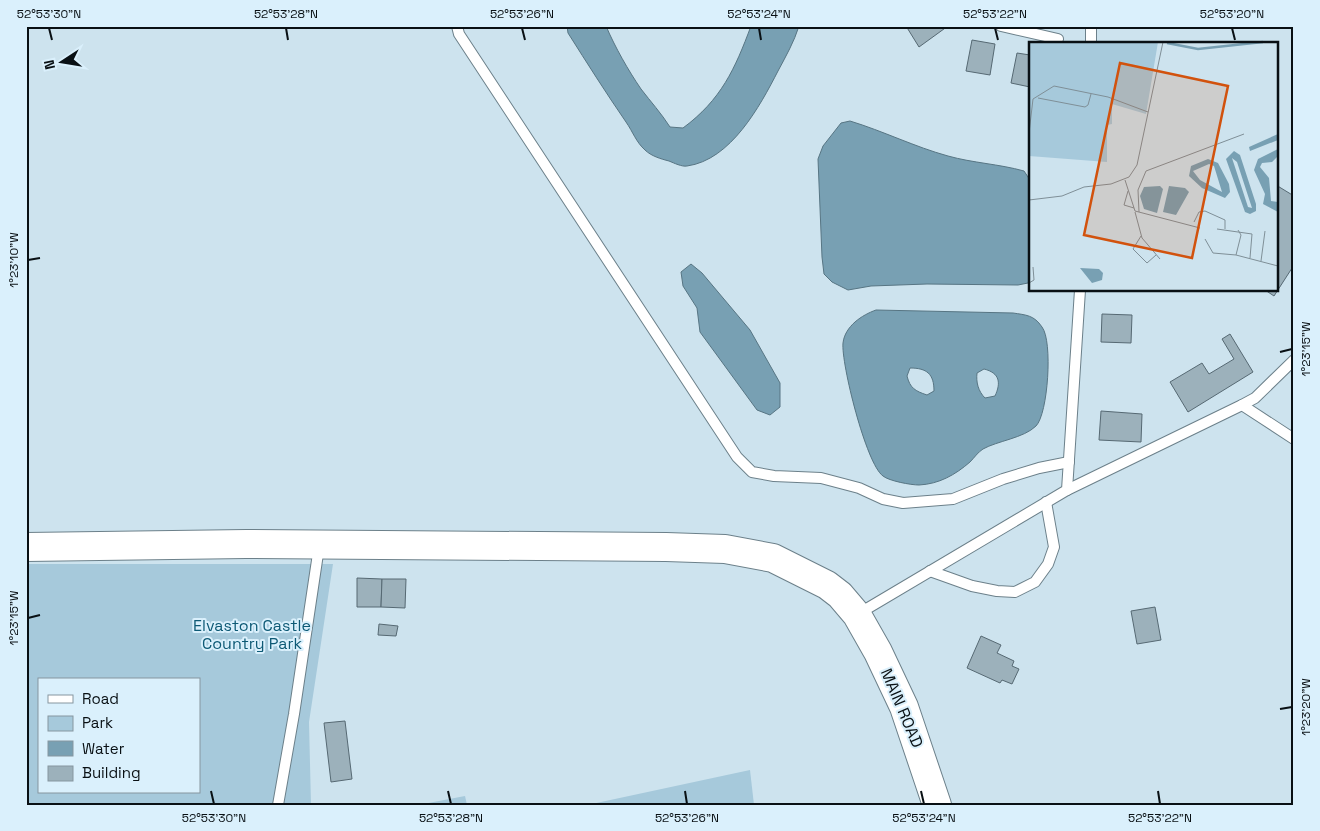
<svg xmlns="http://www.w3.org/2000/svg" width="1320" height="831" font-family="'Space Grotesk',sans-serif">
<rect width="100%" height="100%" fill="#cde3ee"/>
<!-- green -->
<g fill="#a6c9db" fill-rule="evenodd">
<path d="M26,564H333L309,722L311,805H26ZM39,680H199V792H39Z"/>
<polygon points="750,770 754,805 587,805"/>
<polygon points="465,796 467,805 418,805"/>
</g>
<!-- water -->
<g fill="#78a0b3" stroke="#577583" fill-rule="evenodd">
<path d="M567,26H606C615,47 628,70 641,89C651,102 661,113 670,127L683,128C721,100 735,69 751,26H799C794,42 786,56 778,71C760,106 731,160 687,166C682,167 674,163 669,161C661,159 651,156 645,150C636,142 633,132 626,122C606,93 587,63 568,33Z"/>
<path d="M850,121C883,131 915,147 948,156C973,163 999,164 1024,171L1030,180V280L1028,283L1018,285L927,284L871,286L848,290L832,282L824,274L822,257L818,159L823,146L841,123Z"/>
<polygon points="691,264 702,273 750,330 780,383 780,407 770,415 757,410 700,332 697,308 683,286 681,272"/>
<path d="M876,310L1013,313C1026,315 1034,315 1042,327C1053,341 1048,414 1036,426C1024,438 997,441 983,449C978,452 974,458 970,462C955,475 939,484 919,485C911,485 889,481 883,476C866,464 841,363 843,343C845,326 862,315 876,310ZM910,368C927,368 934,374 934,391L927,395C915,391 910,388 907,376ZM984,369C1000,373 1001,383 995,396L985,398C978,391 976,382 977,373Z"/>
</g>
<!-- building -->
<g fill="#9cb1bb" stroke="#566973">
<polygon points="906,26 948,26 919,47"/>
<polygon points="972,40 995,44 990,75 966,71"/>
<polygon points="1017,53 1030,55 1030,87 1011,83"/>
<polygon points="1276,185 1294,196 1294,265 1274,296 1265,290 1276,290"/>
<polygon points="1102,314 1132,315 1131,343 1101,342"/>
<polygon points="1230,334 1253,372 1188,412 1170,382 1202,363 1209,374 1234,359 1222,339"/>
<polygon points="1101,411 1142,414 1141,442 1099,440"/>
<polygon points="357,578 382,579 381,607 357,607"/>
<polygon points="382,579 406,579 405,608 381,607"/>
<polygon points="1155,607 1161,640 1137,644 1131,611"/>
<polygon points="379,624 398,626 396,636 378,635"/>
<polygon points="981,636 1001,645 997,653 1014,661 1012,666 1019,669 1012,684 1002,680 1000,683 967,668"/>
<polygon points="345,721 352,779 331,782 324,723"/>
</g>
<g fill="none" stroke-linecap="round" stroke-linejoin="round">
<!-- lane casing -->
<g stroke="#6c808a" stroke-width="12">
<g id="lane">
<polyline points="457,26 459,34 737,457 752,472 774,476 821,478 859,488 883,499 903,503 953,499 1003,479 1039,468 1069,462"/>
<polyline points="1001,26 1058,39"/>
<polyline points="1091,44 1091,26"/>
<polyline points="1242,405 1294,439"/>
<polyline points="1067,490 1242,405 1255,398 1294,360"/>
<polyline points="930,571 972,586 997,591 1015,592 1035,582 1048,564 1054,547 1046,502"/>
<polyline points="858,614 1067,490 1080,290"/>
<polyline points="278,805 294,714 319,547"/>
</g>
</g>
<!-- secondary casing -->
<g stroke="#6c808a" stroke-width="30">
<polyline id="secondary" points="26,547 246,544 666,547 725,549 773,558 827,585 840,595 857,615 878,652 904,707 937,805"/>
</g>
<!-- lane -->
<use href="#lane" stroke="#fff" stroke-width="10"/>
<!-- secondary -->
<use href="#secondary" stroke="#fff" stroke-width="28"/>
</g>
<!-- ticks -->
<path fill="none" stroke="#091014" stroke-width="2" d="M49,28L52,40M286,28L288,40M522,28L525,40M759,28L761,40M995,28L998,40M1232,28L1235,40M28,260L40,258M1280,352L1292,349M28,618L40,615M1280,709L1292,707M211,791L214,804M448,791L451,804M685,791L687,804M921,791L924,804M1158,791L1160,804"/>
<g text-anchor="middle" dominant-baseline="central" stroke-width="4" stroke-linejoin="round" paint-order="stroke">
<!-- park labels -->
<g font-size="16" fill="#0d5975" stroke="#daf0fc">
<text x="252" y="625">Elvaston Castle<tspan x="252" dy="18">Country Park</tspan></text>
</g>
<!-- street labels -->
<g font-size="16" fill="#091014" stroke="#daf0fc">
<text transform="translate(902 708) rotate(67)">MAIN ROAD</text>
</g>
</g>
<!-- overview -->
<g transform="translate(1029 42)">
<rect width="249" height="249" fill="#cde3ee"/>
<path d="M0,0H129L117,72L83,62V82L78,83V120L0,114Z" fill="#a6c9db"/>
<path d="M249,92V98L221,109L220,105ZM249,107V114L243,120L233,121L231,125L240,136L242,159L249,160V170L234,162L236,152L225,128L229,117ZM205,109L211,113L227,162V169L221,172L216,170L197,117ZM203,116L208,120L223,166L219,165ZM179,117L189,121L200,142L201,150L196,156L173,146L160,134L162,124ZM180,122L185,124L193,150L171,138L164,129ZM140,144L156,146L160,150L147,173L134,170ZM115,145L131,144L134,147L128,171L115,167L111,154ZM51,226L70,227L74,231L73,238L63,241Z" fill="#78a0b3" fill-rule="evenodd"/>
<path fill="none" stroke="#78a0b3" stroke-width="2.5" d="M138,1L169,7L234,0"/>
<path fill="none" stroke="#7f8f97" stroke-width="1" d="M9,56L56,65L59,63L62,52M0,91L4,57L25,44L79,55L119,70M96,138L106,169L171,186M99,149L95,163L105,166M0,158L33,154L55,145L82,142L100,135L108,123L134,0M106,170L113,196L131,217M110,170L109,148L117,129L215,92M165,180L170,170L176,169L196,178V187M188,187L223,192L221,216M112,194L104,207L118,221L127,213M176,197L184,211L207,213L212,193L209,188M207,213L249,224M232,219L236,189M0,241L5,238L4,225"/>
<path fill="#d2520d" fill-opacity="0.15" stroke="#d2520d" stroke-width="2.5" d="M91,21L199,44L163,216L55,193Z"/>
<rect width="249" height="249" fill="none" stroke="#091014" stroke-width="2.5"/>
</g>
<!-- border -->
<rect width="1320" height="831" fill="none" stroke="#daf0fc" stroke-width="55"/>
<!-- legend -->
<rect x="38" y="678" width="162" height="115" fill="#daf0fc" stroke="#86969f"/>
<rect x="48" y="695" width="25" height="8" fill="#ffffff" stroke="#86969f"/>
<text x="82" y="704" font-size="15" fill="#091014">Road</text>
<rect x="48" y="716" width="25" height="15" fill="#a6c9db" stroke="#86969f"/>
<text x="82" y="728" font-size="15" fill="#091014">Park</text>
<rect x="48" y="741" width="25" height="15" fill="#78a0b3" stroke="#86969f"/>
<text x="82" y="754" font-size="15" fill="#091014">Water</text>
<rect x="48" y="766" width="25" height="15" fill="#9cb1bb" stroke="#86969f"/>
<text x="82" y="778" font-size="15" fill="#091014">Building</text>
<!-- north arrow -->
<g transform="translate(62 62) rotate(258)" stroke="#daf0fc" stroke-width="4" paint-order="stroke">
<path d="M0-4L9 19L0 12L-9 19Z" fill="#091014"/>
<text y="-8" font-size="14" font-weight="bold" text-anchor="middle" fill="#091014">N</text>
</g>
<rect x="28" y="28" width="1264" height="776" fill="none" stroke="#091014" stroke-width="2"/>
<g font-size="12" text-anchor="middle" fill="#091014">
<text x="49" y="18">52°53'30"N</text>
<text x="286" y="18">52°53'28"N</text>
<text x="522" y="18">52°53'26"N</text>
<text x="759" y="18">52°53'24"N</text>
<text x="995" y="18">52°53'22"N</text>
<text x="1232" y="18">52°53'20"N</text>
<text transform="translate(14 260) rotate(-90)" y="4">1°23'10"W</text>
<text transform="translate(1306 349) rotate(-90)" y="4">1°23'15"W</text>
<text transform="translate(14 618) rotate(-90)" y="4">1°23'15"W</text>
<text transform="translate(1306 707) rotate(-90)" y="4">1°23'20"W</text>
<text x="214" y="822">52°53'30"N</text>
<text x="451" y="822">52°53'28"N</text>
<text x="687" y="822">52°53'26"N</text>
<text x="924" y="822">52°53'24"N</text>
<text x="1160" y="822">52°53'22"N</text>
</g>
</svg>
